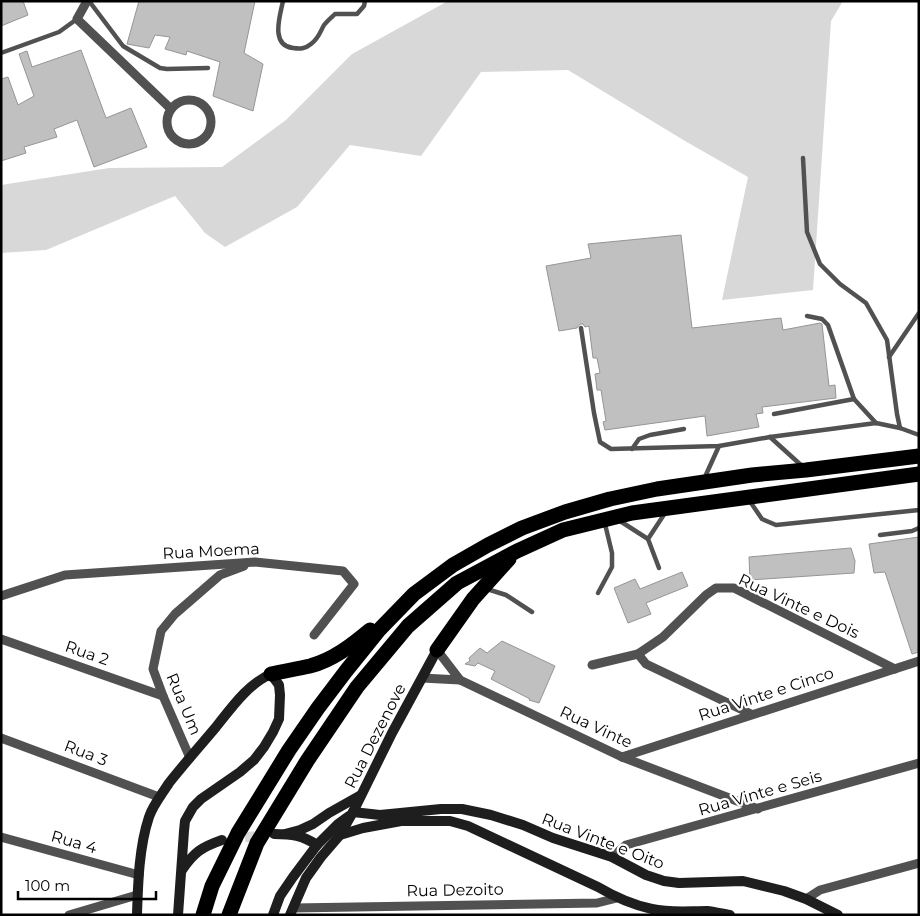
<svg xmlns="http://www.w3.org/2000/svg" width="920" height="916" font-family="Montserrat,sans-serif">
<rect width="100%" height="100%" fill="#fff"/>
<!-- green -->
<polygon fill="#d8d8d8" points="448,1 843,1 831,21 813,290 722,300 748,177 685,141 568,70 481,72 421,156 350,145 297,207 225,247 205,233 175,196 46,250 1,253 1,185 109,168 222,167 286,120 352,54"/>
<!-- building -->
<g fill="#c0c0c0" stroke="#959595">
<polygon points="1,1 23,1 28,15 1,26"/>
<polygon points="139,1 255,1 244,53 263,64 253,111 213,96 220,62 187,51 186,55 165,49 170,37 155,35 149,48 127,44"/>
<polygon points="81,50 106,118 131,108 147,147 94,167 77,120 54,129 57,137 24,147 26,153 1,161 1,79 8,77 18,105 34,96 19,54 27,51 32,67"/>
<polygon points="681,235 692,328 781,318 783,330 820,323 822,324 829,386 835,385 836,398 762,407 763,413 756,414 759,427 707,436 705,416 605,430 603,422 606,421 601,390 597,390 595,374 600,373 597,358 593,358 589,326 585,327 583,324 580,324 577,328 559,331 546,266 591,258 588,244"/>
<polygon points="919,537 919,652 912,654 885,572 874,573 869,544"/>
<polygon points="851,548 855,561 854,573 750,580 749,557"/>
<polygon points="682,572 688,586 646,603 651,614 628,623 614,588 635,579 640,589"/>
<polygon points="502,641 555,666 539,703 529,700 530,699 491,679 495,671 478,663 475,666 465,664 470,661 469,658 480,648 487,653"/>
</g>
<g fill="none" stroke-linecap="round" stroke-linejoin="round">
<!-- secondary-tunnel -->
<polyline stroke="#d9d9d9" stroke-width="10" stroke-dasharray="10 5" stroke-linecap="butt" points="230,839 266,835"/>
<!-- service -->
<g stroke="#515151" stroke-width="4.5">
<polyline points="89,1 123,46 160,68 167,69 208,68"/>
<path d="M283,1C280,16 270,45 293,48C300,49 305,49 311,44C319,38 320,32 324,25C327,21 332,17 335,14H357L364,6L365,1"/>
<polyline points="1,53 59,32 77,19"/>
<polyline points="803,158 807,232 820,264 840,284 866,303 887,340 897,414 900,428"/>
<polyline points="807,316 822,319 828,325 854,399"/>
<polyline points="581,328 594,413 600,442 611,449 719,446 770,437 876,423 900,428 919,435"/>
<polyline points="889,357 919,313"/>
<polyline points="774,414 854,399 876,423"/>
<polyline points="770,437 802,466"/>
<polyline points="632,449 639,439 650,435 684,429"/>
<polyline points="704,479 719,446"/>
<polyline points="749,500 762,519 776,525 919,510"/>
<polyline points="620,521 648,539"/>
<polyline points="880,535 912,531 919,528"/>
<polyline points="659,568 648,539 665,513"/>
<polyline points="487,589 506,595 532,612"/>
<polyline points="598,593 612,567 612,553 605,524"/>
</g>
<!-- minor -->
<g stroke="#515151" stroke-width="9">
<polyline points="87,1 77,19 171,109"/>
<circle cx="189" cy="122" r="22"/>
<polyline points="1,596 65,575 255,562 343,571 354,584 314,635"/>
<polyline points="1,639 163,696"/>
<polyline points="437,650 460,680 622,757 758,809"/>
<polyline points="638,654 646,664 751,714"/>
<polyline points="592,665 638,654 663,637 706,595 716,588 734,588 895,669"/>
<polyline points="422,678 460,680"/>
<polyline points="1,738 159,797"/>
<polyline points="622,757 919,661"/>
<polyline points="190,758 163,696 153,669 161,631 175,614 220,575 244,566"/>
<polyline points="1,837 139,875"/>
<polyline points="612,857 626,845 919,763"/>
<polyline points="806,899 820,890 919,863"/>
<polyline points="293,908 597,903 617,898"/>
<polyline points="69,915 137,895"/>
</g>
<!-- secondary -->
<g stroke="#1e1e1e" stroke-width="10">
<polyline points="353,812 380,815 441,809 462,809 491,815 523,825 553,838 612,857 646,875 664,881 679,883 743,881 784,891 806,899 838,915"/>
<path d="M274,834C292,834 302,835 317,845"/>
<polyline points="285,834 300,830 313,824 329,813 361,795"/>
<polyline points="340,835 353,812 392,733 437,650"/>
<path d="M182,870C194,852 202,847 222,840"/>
<path d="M137,915C138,883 139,847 149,817C153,805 162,794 169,783C184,764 200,746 216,727C232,707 248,684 271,674L279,685L280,695L279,719L273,732L264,747L254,760L240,772L201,799L193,807L185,821L184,831L178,915"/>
<polyline points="273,915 280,896 293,877 317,845 338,824 349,816"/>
<path d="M290,915L306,878L321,857L340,835L363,828L401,821H450L468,826L598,887C615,897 633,905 652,909C670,913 689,911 707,911C715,912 723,914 730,915"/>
</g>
<!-- motorway -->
<g stroke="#000" stroke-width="15">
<polyline points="437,650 473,599 509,559"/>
<path d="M271,674C284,671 297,669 310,666C333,660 352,645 370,630"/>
<polyline points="203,915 212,886 238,833 289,750 318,708 346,671 379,630 414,594 453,565 488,545 522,528 565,512 610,499 657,489 752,475 806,470 919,456"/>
<polyline points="229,915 257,843 307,761 357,687 408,626 457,583 517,551 563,530 632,513 919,474"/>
</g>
</g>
<g text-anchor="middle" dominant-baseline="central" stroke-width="4.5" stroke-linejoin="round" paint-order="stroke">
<!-- street labels -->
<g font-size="16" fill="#000" stroke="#fff">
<text transform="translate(211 551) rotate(-3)">Rua Moema</text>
<text transform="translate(799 606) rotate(25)">Rua Vinte e Dois</text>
<text transform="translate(87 653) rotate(19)">Rua 2</text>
<text transform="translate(766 694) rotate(-18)">Rua Vinte e Cinco</text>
<text transform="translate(184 704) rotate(67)">Rua Um</text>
<text transform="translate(596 727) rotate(25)">Rua Vinte</text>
<text transform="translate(375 736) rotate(-63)">Rua Dezenove</text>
<text transform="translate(86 753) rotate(21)">Rua 3</text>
<text transform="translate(760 793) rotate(-16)">Rua Vinte e Seis</text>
<text transform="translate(603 841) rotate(21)">Rua Vinte e Oito</text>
<text transform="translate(74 842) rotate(16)">Rua 4</text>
<text transform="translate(455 890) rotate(-1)">Rua Dezoito</text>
</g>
</g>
<!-- border -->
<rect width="920" height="916" fill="none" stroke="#000000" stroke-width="5"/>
<!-- scale -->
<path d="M18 891v8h138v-8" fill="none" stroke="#000000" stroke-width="2.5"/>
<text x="25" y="891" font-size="15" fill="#000000" stroke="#ffffff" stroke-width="4" paint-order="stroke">100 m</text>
</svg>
